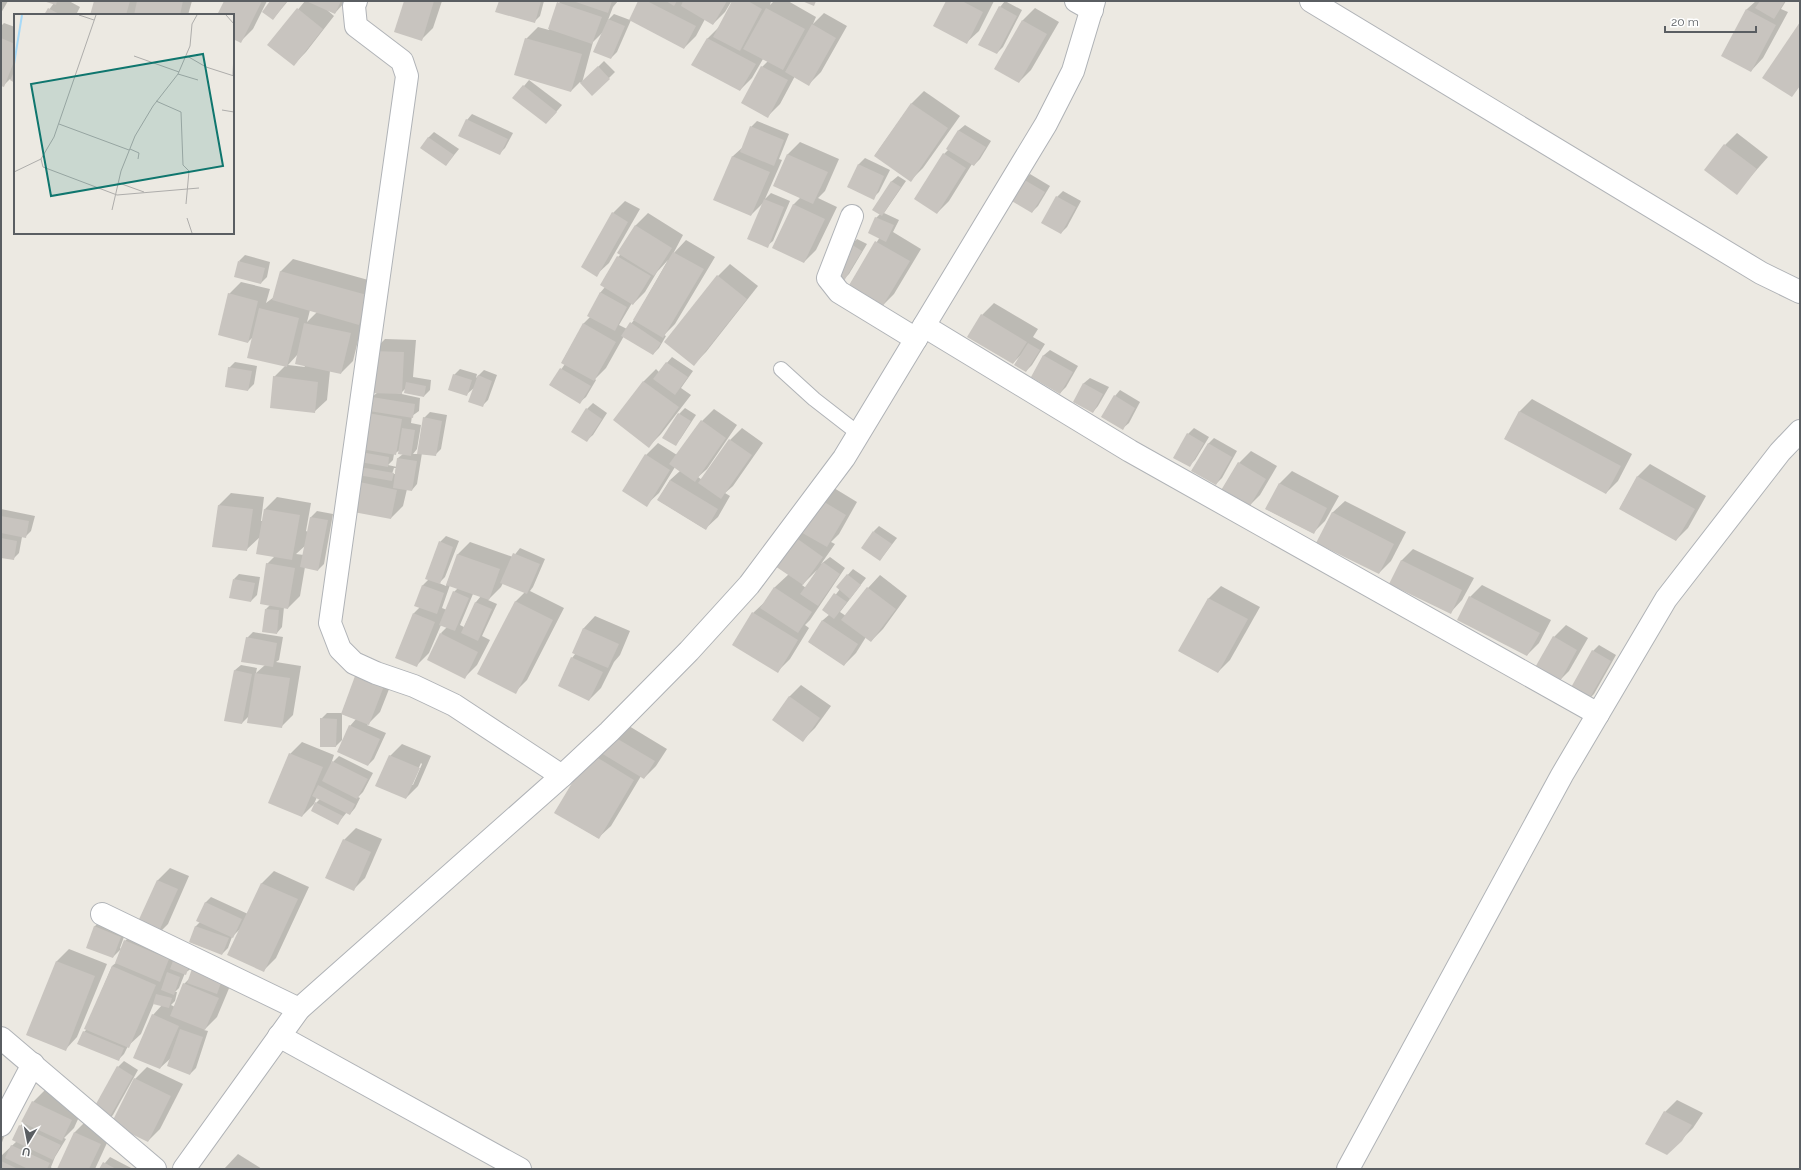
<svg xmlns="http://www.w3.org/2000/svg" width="1801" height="1170" font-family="Raleway,sans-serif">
<rect width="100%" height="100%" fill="#ece9e2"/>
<!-- shadow -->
<g fill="#0003" fill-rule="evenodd">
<polygon points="1,1 8,1 1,13"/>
<polygon points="45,1 69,1 80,7 76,15 45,15 54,3"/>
<polygon points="95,1 192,1 188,15 91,15"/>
<polygon points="225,1 267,1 253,29 241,41 233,37 233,15 218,15"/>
<polygon points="271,1 288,1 273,19"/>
<polygon points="305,1 346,1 335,13 327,10 334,16 306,52 294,64 269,45"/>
<polygon points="405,1 442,1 433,28 421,40"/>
<polygon points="500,1 544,1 540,16 534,22"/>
<polygon points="560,1 618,1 613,7 608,20 614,14 630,20 640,1 771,1 770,5 774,1 788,1 816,17 813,24 824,13 847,26 821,72 809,84 795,76 780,104 768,116 762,67 768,61 763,59 752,78 740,90 693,65 708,38 720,26 732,3 731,2 725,12 713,24 705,19 696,36 684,48 631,20 617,52 611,58 603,32 593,42 582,83 604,61 615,72 592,95 580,82 571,91 526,39 538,27 549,30"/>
<polygon points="947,1 994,1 979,31 966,43"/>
<polygon points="1005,1 1022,10 1003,47 997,53 1000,7"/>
<polygon points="1756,1 1786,1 1781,9 1788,12 1763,58 1751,71 1723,55 1747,9"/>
<polygon points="1035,8 1059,22 1031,70 1019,82 996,69 1023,20"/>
<polygon points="4,23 15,27 15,81 10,79 3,86 1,85 1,26"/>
<polygon points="529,80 562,105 552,117 514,98"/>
<polygon points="924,91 960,116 923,168 911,180 875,155 912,103"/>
<polygon points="472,114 513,133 505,148 499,154 467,120"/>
<polygon points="757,121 789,134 779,159 782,160 765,199 771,193 790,201 773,241 767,246 763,203 751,215 715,199 733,156 743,147 751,127"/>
<polygon points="965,125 991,141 980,159 974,165 972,164 949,201 937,213 944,154 949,149 948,148 959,130"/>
<polygon points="434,132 459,149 446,165 428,138"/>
<polygon points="1737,133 1768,157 1736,193 1725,145"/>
<polygon points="800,142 839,159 825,191 818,198 837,207 816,250 804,262 793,205 801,197 774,185 788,154"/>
<polygon points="865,158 890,170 879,192 873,198 848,187 859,164"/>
<polygon points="1030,174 1050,186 1038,206 1032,212 1024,180"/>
<polygon points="898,176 906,181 884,213 899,220 893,232 921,249 894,294 882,306 849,286 880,237 876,218 880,214 874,209 892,181"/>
<polygon points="1063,191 1081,201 1067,227 1061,233 1057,197"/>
<polygon points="625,201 640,209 609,263 596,275 613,213"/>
<path d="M648,213L683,235L673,254L686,240L715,257L675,324L664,335L666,336L659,348L653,354L624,336L606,368L595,379L596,380L586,397L580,402L550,385L565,364L562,362L584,323L590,317L600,293L605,287L618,257L621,254L618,253L636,225ZM668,260L634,320L627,329L619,325L632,303L633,304L645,292L657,272Z"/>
<polygon points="857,239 867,244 849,274 843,280 851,245"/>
<polygon points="245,255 270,262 267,277 261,283 239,261"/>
<path d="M293,259L379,283L363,320L353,361L341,373L330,371L327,400L314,412L274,377L285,366L254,336L248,342L229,294L241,282L270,289L266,303L274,297L281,271ZM310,310L317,312L307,322ZM298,354L305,367L288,365Z"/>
<polygon points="730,264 758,286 706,352 694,364 718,276"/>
<polygon points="994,303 1038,329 1033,337 1045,344 1032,365 1026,371 1021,355 1013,363 982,315"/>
<path d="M385,339L416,340L413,377L431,380L430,390L424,396L406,388L401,393H397L420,398L419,411L412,416L411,423L421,425L417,449L413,454H418L424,418L430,412L447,415L441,449L435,455L422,453L417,484L412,490L407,489L403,506L391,518L350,510L354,473L372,397L378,392L373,351ZM400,450L403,454L398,458L397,467L388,465L393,460L394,454ZM394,468H396L395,474H392Z"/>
<polygon points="1050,350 1078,366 1066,387 1060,393 1032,377 1044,355"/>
<polygon points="672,357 693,371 681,388 691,395 661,434 649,446 614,420 644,381 656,369 659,372"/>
<polygon points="235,362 257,366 254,384 248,390 229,368"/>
<polygon points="460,369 477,374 476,378 484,370 497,375 488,400 482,406 475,387 467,394 454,375"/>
<polygon points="1090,378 1109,387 1098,406 1093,412 1074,402 1084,383"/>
<polygon points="1120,390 1140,402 1129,423 1123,428 1115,396"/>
<polygon points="1532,399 1632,454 1618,481 1606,493 1505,438 1520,411"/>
<polygon points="593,403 607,413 593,435 587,440 587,409"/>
<polygon points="685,408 696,415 681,438 676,444 679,414"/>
<polygon points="714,409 737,425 707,469 698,477 702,480 730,440 742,428 763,443 733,486 725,493 730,496 718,517 705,529 658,500 670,480 680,471 675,467 659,493 646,505 623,491 646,455 658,443 677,455 702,421"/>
<polygon points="1194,428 1209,437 1195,460 1189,466 1188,434"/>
<polygon points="1214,438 1237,451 1222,478 1216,484 1208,444"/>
<polygon points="1251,451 1277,466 1260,495 1248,507 1239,463"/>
<polygon points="1650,464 1706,496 1688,528 1676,540 1620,508 1638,476"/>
<polygon points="1292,471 1339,496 1325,521 1313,533 1266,509 1280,483"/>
<path d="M829,485L857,502L839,534L831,542L835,544L821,564L830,557L845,568L810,620L805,625L809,628L790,659L778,671L753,613L766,601L775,587L789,574L776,566ZM817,570L806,588L802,585Z"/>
<path d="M231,493L264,497L261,521H263L265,509L277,497L311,503L306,531L308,532L311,517L317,511L333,514L324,564L318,570L305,567L300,596L288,608L284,607L282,627L277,633L266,609L270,605L267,564L275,556L260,537L246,550L214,546L219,505ZM306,545L304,555L296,554Z"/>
<polygon points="1345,501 1406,532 1391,561 1379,573 1332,513"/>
<polygon points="1,509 35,516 31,531 25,537 22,537 19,553 13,559 1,557"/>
<polygon points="879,526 897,538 880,560 874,531"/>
<path d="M446,536L459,541L445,577L439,583L446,586L458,554L470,542L513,557L520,548L545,559L533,587L530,591L564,608L527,680L515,692V602L525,592L503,583L501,587L488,600L497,604L482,636L490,640L477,665L465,677L441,633L447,627L441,625L429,653L417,665L414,613L420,607L423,585L429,579L440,542ZM450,585L458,588L454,592L447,610L442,608ZM473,594L481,596L476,602L464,627L460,625Z"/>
<polygon points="1413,549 1474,578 1462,600 1450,613 1401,561"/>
<polygon points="853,569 866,578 840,612 846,616 868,588 880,575 907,596 883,629 871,641 866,637 856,653 844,665 809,642 823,620 830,614 824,610 840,589 837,587"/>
<polygon points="239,574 260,577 257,595 251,601 234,579"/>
<polygon points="1482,585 1551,620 1539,643 1527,655 1470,597"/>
<polygon points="1221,586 1260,607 1230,660 1218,672 1180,651 1209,598"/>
<polygon points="595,616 630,631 620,655 614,662 601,688 589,700 572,658 576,653 583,629"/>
<polygon points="1566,625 1588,638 1569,671 1557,683 1554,637"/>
<polygon points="253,632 283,637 279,660 276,662 301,666 293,715 281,727 249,716 242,723 235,670 241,665 257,668 256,673 265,665 247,638"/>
<polygon points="1599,645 1616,655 1594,694 1588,700 1593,651"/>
<polygon points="368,664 395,674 380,712 367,725 386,733 374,759 368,765 350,726 356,719 342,714 342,740 336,746 321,719 327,713 342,713 356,676"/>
<polygon points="801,685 831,706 815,728 803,740 789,697"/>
<polygon points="624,723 667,749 656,766 644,778 641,776 611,826 598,838 555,812"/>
<polygon points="302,742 334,755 331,764 339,756 373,773 363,792 358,797 360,798 355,808 350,814 347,812 338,823 316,803 320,799 317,797 314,804 302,816 290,754"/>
<path d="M402,744L431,756L418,786L406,798L390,756ZM421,763L422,764L413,785H411Z"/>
<polygon points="356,828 382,839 365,878 353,890 344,840"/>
<polygon points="170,868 189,876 168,924 156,936 192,968 185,973 179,988 175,992 177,992 175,1001 171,1005 175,1007 184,984 190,978 194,967 230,986 217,1017 204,1030 208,1031 196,1068 190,1074 171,1058 160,1068 153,1015 162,1005 154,1003 141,1034 128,1046 124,1054 118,1060 84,1032 87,1029 86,1028 112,966 117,962 125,941 138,928 158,880"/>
<polygon points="274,871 309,887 276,958 264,970 240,929 232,937 228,948 222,954 190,942 196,926 200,922 205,903 211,897 248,914 262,883"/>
<polygon points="100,921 126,931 120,948 121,949 113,957 94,927"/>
<polygon points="69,949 107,964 77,1037 65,1050 28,1034 57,961"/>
<polygon points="124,1061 138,1070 113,1115 107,1121 118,1067"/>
<polygon points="147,1067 183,1084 160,1129 148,1141 135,1079"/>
<polygon points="45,1090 83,1108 74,1128 64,1138 66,1139 55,1157 51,1167 52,1169 1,1169 1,1156 17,1141 20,1126 24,1122 33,1102"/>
<polygon points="1677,1100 1703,1113 1693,1128 1681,1140 1665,1112"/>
<polygon points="87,1120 112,1132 95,1169 58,1169 75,1132"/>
<polygon points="1,1136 4,1137 1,1145"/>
<polygon points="238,1154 262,1169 224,1169"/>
<polygon points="110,1157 133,1169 100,1169"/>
</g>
<!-- building -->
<g fill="#c8c4bf">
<polygon points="43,1 57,1 56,5"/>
<polygon points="94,1 130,1 126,15 90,15"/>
<polygon points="137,1 183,1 180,15 134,15"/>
<polygon points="224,1 262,1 241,43 233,39 233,15 217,15"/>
<polygon points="270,1 287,1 273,20 262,12"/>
<polygon points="306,1 341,1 335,14"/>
<polygon points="404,1 434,1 422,41 394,32"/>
<polygon points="499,1 541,1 535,23 495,12"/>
<polygon points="573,1 612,1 608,13"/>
<polygon points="638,1 647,1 696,26 684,49 629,20"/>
<polygon points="666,1 677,1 674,6"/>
<polygon points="683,1 727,1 713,25 681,6"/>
<polygon points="732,1 748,1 762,9 740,51 713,37"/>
<polygon points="802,1 816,1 814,6"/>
<polygon points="946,1 962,1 983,12 967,44 933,26"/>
<polygon points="1760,1 1785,1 1774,19 1755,8"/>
<polygon points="557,2 602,17 592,44 548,29"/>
<polygon points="999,6 1017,16 997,54 978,45"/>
<polygon points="48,8 61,15 44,15"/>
<polygon points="297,8 323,29 294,66 267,45"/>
<polygon points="766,8 805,29 783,70 743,49"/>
<polygon points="1746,9 1776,25 1751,72 1721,56"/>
<polygon points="608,19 625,26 611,59 593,52"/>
<polygon points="1022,20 1047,34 1019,83 994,69"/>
<polygon points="1800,22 1800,86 1792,97 1762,78"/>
<polygon points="812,24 836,38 809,86 785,72"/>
<polygon points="1,38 15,44 15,59 4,87 1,86"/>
<polygon points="525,38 582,54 571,92 514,75"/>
<polygon points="707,38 756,64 740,91 691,65"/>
<polygon points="598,66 610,79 592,96 580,83"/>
<polygon points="761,66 788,80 768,118 741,103"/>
<polygon points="15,70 15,83 10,80"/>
<polygon points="523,85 557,112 546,124 512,98"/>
<polygon points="911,103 948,128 911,182 874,156"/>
<polygon points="466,119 508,139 500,155 458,136"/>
<polygon points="750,126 784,140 774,166 740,152"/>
<polygon points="958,130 986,147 974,166 946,149"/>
<polygon points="428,137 454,155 446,166 420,148"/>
<polygon points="1724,144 1757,169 1737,195 1704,170"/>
<polygon points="943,153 966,168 937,214 914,199"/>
<polygon points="787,154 828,172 813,204 773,186"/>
<polygon points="732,156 770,172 751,216 713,200"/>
<polygon points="858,164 884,176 874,200 847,187"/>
<polygon points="1023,179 1045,192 1032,213 1010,200"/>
<polygon points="891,181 901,187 882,216 872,210"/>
<polygon points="1056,196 1076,207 1061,234 1041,223"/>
<polygon points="764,199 784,207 768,248 747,239"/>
<polygon points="793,204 825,219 804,263 772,248"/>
<polygon points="612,212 628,222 597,277 581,267"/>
<polygon points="875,217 894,225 886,242 868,233"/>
<polygon points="635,225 672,248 654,276 617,253"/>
<polygon points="875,241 910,261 882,307 848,287"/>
<polygon points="851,244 862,251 844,281 833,274"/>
<polygon points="673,252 704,269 663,338 633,320"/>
<polygon points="617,256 651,276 633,305 600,285"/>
<polygon points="238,261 265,268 261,284 234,277"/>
<polygon points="280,271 367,295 359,325 272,300"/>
<polygon points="717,275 747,299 694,366 664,342"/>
<polygon points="600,292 627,307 615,331 587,316"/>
<polygon points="228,293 258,301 248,343 218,335"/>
<polygon points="259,308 299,318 287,367 247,358"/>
<polygon points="981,314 1027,342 1013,364 967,337"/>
<polygon points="630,322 661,343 653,355 621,336"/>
<polygon points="304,323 351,333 341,374 295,364"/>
<polygon points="583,323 616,342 594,381 561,363"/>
<polygon points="1028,343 1040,350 1026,372 1014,365"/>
<polygon points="372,351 404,352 402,394 369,393"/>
<polygon points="1043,355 1073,372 1060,394 1031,377"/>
<polygon points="666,362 688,377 675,395 653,379"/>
<polygon points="228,367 252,371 248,391 225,387"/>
<polygon points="560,368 591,386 580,404 549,385"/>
<polygon points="453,374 472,380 467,396 448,390"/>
<polygon points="478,375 492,381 483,407 468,402"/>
<polygon points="273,376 318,382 315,413 270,408"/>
<polygon points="643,381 679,407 649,448 613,420"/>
<polygon points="406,382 426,386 424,397 404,393"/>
<polygon points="1083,383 1103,394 1093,413 1073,402"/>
<polygon points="1114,395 1135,408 1123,430 1101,417"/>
<polygon points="372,397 415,404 413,418 369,411"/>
<polygon points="586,408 602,419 587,442 571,432"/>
<polygon points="1519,411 1621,466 1606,494 1504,439"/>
<polygon points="362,412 402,419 396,455 355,448"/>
<polygon points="678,413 691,421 676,446 662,438"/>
<polygon points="423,417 442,421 436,456 417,454"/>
<polygon points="701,420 726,438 695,482 669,464"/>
<polygon points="402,428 415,430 411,456 398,454"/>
<polygon points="1187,433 1204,443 1190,467 1173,458"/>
<polygon points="729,439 752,455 721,499 698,483"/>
<polygon points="1208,443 1232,457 1216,485 1191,471"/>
<polygon points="355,451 389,457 388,467 354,461"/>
<polygon points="645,454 670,470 647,507 622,491"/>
<polygon points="397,458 417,461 412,491 393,488"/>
<polygon points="1238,462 1266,479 1248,509 1220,492"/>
<polygon points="354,466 394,473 392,481 352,474"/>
<polygon points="1637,476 1695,509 1676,541 1619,509"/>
<polygon points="670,480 718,509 706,530 657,500"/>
<polygon points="355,481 397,490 391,519 348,511"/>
<polygon points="1279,483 1327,508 1314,534 1265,509"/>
<polygon points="816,497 846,515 827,547 797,530"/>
<polygon points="218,505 253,509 247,551 212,547"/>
<polygon points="264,509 300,515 292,560 256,554"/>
<polygon points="1332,512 1394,544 1379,574 1316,543"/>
<polygon points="1,516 29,521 26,538 1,533"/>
<polygon points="310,517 328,520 318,571 300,567"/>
<polygon points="873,531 892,544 880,561 861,548"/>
<polygon points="795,537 823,557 803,585 775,566"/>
<polygon points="1,538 17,541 14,560 1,558"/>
<polygon points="439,541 453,547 440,584 425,579"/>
<polygon points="513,553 540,564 527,594 500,583"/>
<polygon points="457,554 500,569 489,600 446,585"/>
<polygon points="1401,560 1462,590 1451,614 1389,584"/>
<polygon points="823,562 840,574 818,606 800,594"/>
<polygon points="266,563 295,568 288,609 260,604"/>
<polygon points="847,574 861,585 850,599 836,587"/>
<polygon points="233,579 255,583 251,602 229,598"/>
<polygon points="422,585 444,593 437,614 414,606"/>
<polygon points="774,587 812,612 798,633 760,608"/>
<polygon points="867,587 896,609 871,642 841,620"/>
<polygon points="453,591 469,598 455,631 439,625"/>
<polygon points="834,593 847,602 834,619 822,610"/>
<polygon points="1469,596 1540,633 1527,656 1457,620"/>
<polygon points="1208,598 1248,619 1218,673 1178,651"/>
<polygon points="515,601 553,620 516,694 477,674"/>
<polygon points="475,602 492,609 478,641 461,633"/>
<polygon points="265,609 279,610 277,634 262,632"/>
<polygon points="752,612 798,640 778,673 732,645"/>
<polygon points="413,613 435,622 417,667 395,658"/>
<polygon points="822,620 858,644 844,666 808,642"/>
<polygon points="583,628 619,644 608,668 572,653"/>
<polygon points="440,633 478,652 465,679 427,660"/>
<polygon points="1553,636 1577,650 1558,685 1533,671"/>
<polygon points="246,637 277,643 273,667 241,662"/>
<polygon points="1592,650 1611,661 1588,701 1569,691"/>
<polygon points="571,657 603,672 589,701 558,686"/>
<polygon points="234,670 252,674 242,724 224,721"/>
<polygon points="255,673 290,678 282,728 247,723"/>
<polygon points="355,676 384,686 369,725 341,714"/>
<polygon points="789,696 820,718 803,742 772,720"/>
<polygon points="320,718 337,719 336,747 320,747"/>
<polygon points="349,725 380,739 368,766 337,752"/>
<polygon points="611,735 655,761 644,779 601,753"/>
<polygon points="289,753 323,767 302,817 268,803"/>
<polygon points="590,753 634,780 599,839 554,813"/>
<polygon points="389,755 420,768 406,799 375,786"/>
<polygon points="332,761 368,779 357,799 322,781"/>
<polygon points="318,785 355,804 350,815 312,796"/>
<polygon points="315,802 343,816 338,825 311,811"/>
<polygon points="343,839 371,852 354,891 325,878"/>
<polygon points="157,880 178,889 156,938 135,928"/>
<polygon points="261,883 298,899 264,972 227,955"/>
<polygon points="205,902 242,919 233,938 196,921"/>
<polygon points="94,926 121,937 113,958 86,948"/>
<polygon points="195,926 229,938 222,955 189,942"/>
<polygon points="124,940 169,959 160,982 115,963"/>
<polygon points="174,958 190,963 186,975 170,969"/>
<polygon points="56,961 95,976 66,1051 26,1035"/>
<polygon points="112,966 156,985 129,1048 84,1029"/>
<polygon points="193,966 223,977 217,994 187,983"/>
<polygon points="167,972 180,977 174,995 161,990"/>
<polygon points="183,983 219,998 205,1030 170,1016"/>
<polygon points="156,994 172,998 169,1008 153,1004"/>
<polygon points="152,1014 179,1026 160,1069 133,1058"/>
<polygon points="180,1029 203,1037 190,1075 167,1066"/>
<polygon points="83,1031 124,1048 119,1061 77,1044"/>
<polygon points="117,1066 133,1076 107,1122 91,1113"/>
<polygon points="134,1078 171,1096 148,1142 111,1124"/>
<polygon points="32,1101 72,1120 62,1141 21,1122"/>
<polygon points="1664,1111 1692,1125 1682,1141 1667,1155 1645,1144"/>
<polygon points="19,1125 61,1145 53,1160 12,1140"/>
<polygon points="74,1132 101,1144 89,1169 57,1169"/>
<polygon points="11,1145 50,1163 47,1169 28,1169 5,1158"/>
<polygon points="1,1161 18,1169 1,1169"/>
<polygon points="103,1162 116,1169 99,1169"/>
</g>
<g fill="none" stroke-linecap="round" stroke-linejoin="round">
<!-- lane casing -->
<g stroke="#b0b3b7" stroke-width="16">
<polyline id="lane" points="781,369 814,399 859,434"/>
</g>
<!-- street casing -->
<g stroke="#b0b3b7" stroke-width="24">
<g id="street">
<polyline points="356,1 354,6 356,26 402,61 407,76 330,623 340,649 354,663 376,673 414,686 454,705 562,776"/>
<polyline points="1076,1 1092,10"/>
<polyline points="1311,1 1761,273 1800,292"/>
<polyline points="852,216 828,278 839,292 916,339"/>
<polyline points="924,326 1130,451 1598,714"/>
<polyline points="102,914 299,1009"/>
<polyline points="279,1036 520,1169"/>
<polyline points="1,1038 155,1169"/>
<polyline points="1,1125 33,1064"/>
<polyline points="1348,1169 1562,775 1666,599 1780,452 1800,431"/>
</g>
</g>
<!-- secondary casing -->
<g stroke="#afb2b6" stroke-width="24">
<polyline id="secondary" points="184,1169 299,1009 562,776 609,732 689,651 749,585 844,458 1046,124 1073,71 1094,1"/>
</g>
<!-- lane -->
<use href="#lane" stroke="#fff" stroke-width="14"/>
<!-- street -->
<use href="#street" stroke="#fff" stroke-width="22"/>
<!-- secondary -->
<use href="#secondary" stroke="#fff" stroke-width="22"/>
</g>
<!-- overview -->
<g transform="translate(14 14)">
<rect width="220" height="220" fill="#ece9e2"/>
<path fill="none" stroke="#a6d9f8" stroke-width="2" d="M0,50L8,1"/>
<path fill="none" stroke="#aeadab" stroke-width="1" d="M65,1L80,6M212,1L220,10M120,42L165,58M173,42L192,53L220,62M164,60L184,66M219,62L220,38M142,87L167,98L169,151L175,157L172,190M208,96L220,98M45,110L115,136M116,135L125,139L124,145M27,145L29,153L103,181L185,174M0,158L27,145L40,123L82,1M105,169L130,178M98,196L107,157L121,122L139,92L164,60L176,32L178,10L183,1M173,204L178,219"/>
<path fill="#0f766e" fill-opacity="0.15" stroke="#0f766e" stroke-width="2" d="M189,40L209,152L37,182L17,70Z"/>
<rect width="220" height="220" fill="none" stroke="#5a5e62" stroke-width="2"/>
</g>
<!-- border -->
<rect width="1801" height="1170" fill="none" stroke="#5a5e62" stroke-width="4"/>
<!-- north arrow -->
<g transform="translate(28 1142) rotate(190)" stroke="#ffffff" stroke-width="3" paint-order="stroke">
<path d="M0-3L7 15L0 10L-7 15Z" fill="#5a5e62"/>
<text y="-6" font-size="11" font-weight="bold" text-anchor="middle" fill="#5a5e62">U</text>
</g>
<!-- scale -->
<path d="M1665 26v6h91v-6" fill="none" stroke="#5a5e62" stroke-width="2"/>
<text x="1671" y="26" font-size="12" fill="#5a5e62" stroke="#ffffff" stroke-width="3" paint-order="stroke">20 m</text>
</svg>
